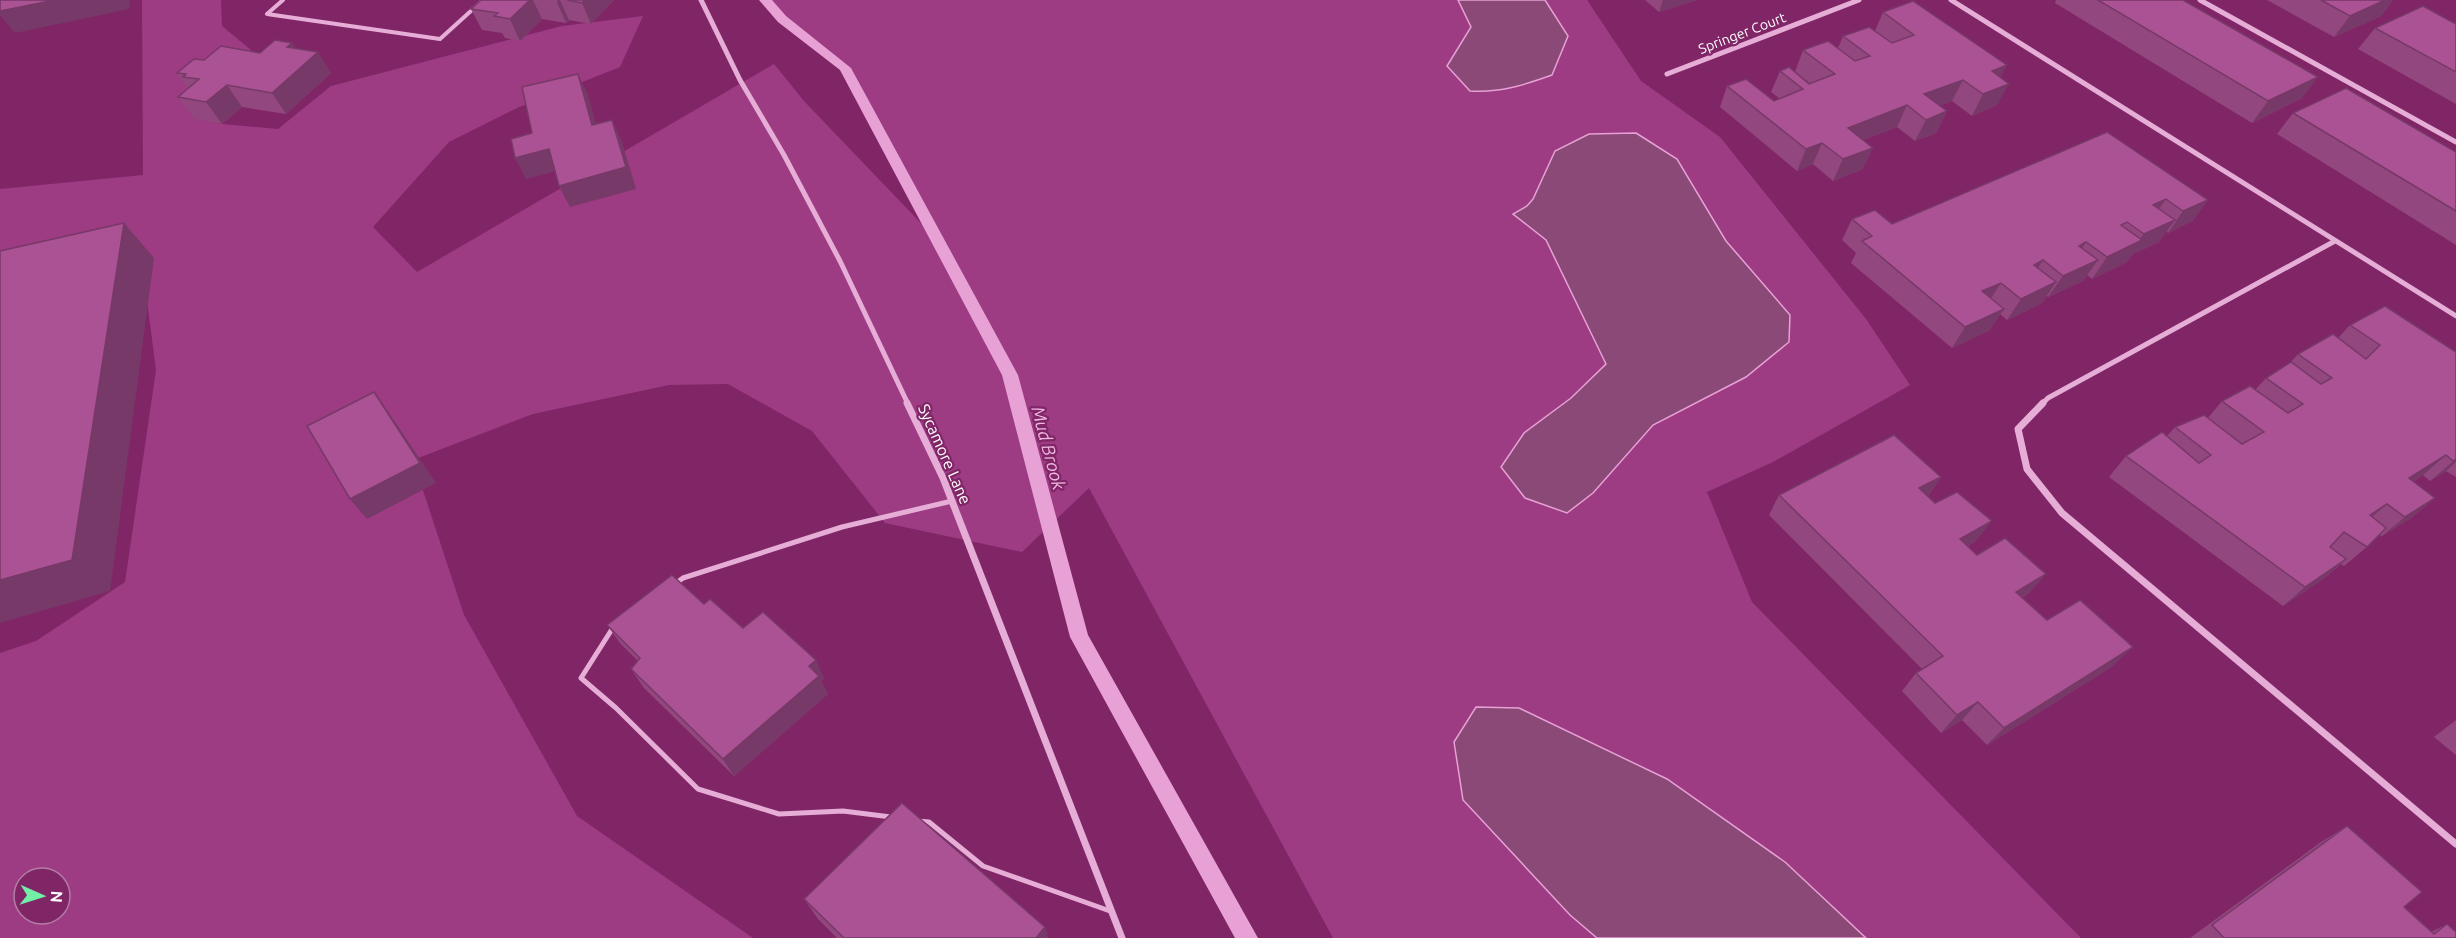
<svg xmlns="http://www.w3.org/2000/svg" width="2456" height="938" font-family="Ubuntu,sans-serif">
<rect width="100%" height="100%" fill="#802667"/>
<!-- green -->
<path fill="#9d3b83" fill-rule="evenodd" d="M142,0H221L222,26L263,60L195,118L222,124L278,129L331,86L562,26L643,16L620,67L517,108L449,142L373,227L417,272L774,64L804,101L938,241L846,68L782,19L765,0H1587L1641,81L1720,137L1866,319L1910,385L1773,462L1707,492L1752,602L2081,938H1333L1089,488L1022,552L885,523L812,431L728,384L669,385L533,414L413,460L464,615L577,816L753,938H0V653L36,641L125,582L156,370L143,269L0,300V189L143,175ZM24,878H60V914H24Z"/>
<!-- water -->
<g fill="#8b4978" stroke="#e7a1d5" stroke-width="1.5">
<path d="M1458,0H1545L1568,36L1552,75C1524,85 1500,93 1470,91L1447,66L1471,27Z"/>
<polygon points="1636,133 1677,159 1726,241 1790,315 1789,342 1746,377 1653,425 1593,493 1567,513 1525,498 1501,467 1524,433 1571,398 1606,364 1546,240 1513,214 1527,206 1533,199 1555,151 1589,134"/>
<polygon points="1476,707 1519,708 1667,779 1785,862 1866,938 1597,938 1570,915 1463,800 1454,742"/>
</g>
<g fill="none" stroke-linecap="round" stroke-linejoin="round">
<!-- stream -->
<polygon fill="#e7a1d5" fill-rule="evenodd" points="759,0 772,0 786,16 851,68 1018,375 1088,635 1258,938 1235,938 1070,637 1002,375 840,70 778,22"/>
<!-- service-far1 -->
<polyline stroke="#e6add7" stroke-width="4" points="283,0 267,14 440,39 483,0"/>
<!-- service -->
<g stroke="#e6add7" stroke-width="5">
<polyline points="675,584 683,578 842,527 952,501"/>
<polyline points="614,626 581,678 616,708 698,789 779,814 843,811 891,817"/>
<polyline points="917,821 929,822 983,866 1110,911"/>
</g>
<!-- minor-far1 -->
<g stroke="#e6add7" stroke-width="5">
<polyline points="701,0 740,80 784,155 840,261 908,404"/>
<polyline points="1951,0 2456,316"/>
<polyline points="2200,0 2456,142"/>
<polyline points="1667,74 1859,0"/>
<polyline points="2042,404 2048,398 2335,241"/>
</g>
<!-- minor -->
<g stroke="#e6add7" stroke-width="7">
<polyline points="907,403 943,478 1122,938"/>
<polyline points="2043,403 2018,429 2027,469 2062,513 2456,844"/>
</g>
</g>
<!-- wall -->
<g fill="#92477e">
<polygon points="481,0 614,0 591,24 569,20 566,23 542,19 520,41 505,38 502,33 482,30 471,9"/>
<polygon points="1645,0 1697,0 1659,12"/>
<polygon points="2056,0 2183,0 2302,98 2252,123 2055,3"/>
<polygon points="2267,0 2393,0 2381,16 2334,37"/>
<polygon points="1883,12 2000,77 1997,105 1972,116 1952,101 1939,106 1947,111 1936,133 1915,141 1897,127 1863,140 1863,169 1833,181 1813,164 1797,171 1720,107 1727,86 1774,101 1779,98 1771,92 1780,71 1810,83 1795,72 1803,50 1838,48 1843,36 1875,31"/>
<polygon points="2456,24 2456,104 2358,49 2375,28"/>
<polygon points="295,48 331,73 286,114 242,107 222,124 194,119 178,97 188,89 177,73 260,53"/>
<polygon points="2293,113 2456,152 2456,245 2277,134"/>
<polygon points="2107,132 2208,200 2192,221 2168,233 2166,231 2159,242 2133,254 2127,262 2092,279 2087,275 2083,281 2048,297 2047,296 2042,303 2007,320 2000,314 1990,330 1952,348 1851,263 1856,253 1842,240 1852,219 1892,224"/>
<polygon points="2350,325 2456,352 2456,477 2446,471 2430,481 2423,475 2413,482 2435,498 2411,518 2382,536 2379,535 2367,547 2344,566 2341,564 2323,579 2283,606 2109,477 2126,456 2167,436 2175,427 2208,418 2222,401 2255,390 2266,378 2289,364 2298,354 2338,338"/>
<polygon points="1941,477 1928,496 1976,541 1968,546 1977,555 2046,574 2029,593 2022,598 2047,620 2113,666 1987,745 1962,720 1941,733 1902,691 1916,673 1922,669 1769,515 1779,495"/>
<polygon points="704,604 824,678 821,681 828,694 734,776 644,688 631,669 638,661 620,643 607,625"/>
<polygon points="2456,720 2456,755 2434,737"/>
<polygon points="2347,826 2404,907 2431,932 2447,924 2456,938 2190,938 2321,842"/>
<polygon points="804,899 1045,927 1048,938 837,938 818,919"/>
</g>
<!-- shaded-wall -->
<g fill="#773967">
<polygon points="55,0 130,0 129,9 15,33 0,15 0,11"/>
<polygon points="530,0 533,0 542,19 520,41 510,19"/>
<polygon points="558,0 560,0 569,20 566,23 557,2"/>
<polygon points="584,0 614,0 591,24 582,3"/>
<polygon points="1663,0 1697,0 1659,12"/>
<polygon points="2385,0 2393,0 2381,16 2334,37 2350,16"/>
<polygon points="292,43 305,64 318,52 331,73 286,114 272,93 287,47"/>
<polygon points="2007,65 1995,87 1992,71"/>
<polygon points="578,74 588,95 602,147 592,125"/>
<polygon points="2318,77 2302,98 2252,123 2268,101"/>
<polygon points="1963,80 1952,101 1919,114 1924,94"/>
<polygon points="2009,84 1997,105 1972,116 1983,94"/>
<polygon points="227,85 242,107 222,124 206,102"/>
<polygon points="1907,105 1897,127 1838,149 1848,128"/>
<polygon points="1947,111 1936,133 1915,141 1926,120"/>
<polygon points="612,120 622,142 636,189 570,207 559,186"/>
<polygon points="1822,143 1813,164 1797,171 1806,149"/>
<polygon points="1873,148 1863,169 1833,181 1843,159"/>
<polygon points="549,149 560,170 526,179 515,158"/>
<polygon points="2166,199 2150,221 2153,205"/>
<polygon points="2208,200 2192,221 2168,233 2183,211"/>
<polygon points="2175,220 2159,242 2133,254 2127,262 2092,279 2107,257 2138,242 2144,234"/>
<polygon points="124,223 154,258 110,591 0,623 0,580"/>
<polygon points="2086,242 2072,264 2079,246"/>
<polygon points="2043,260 2029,282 2034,265"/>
<polygon points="2098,260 2083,281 2048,297 2063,276"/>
<polygon points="2056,282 2042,303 2007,320 2021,299"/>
<polygon points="2001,283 1987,304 1982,291"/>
<polygon points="2004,309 1990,330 1952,348 1965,327"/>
<polygon points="374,392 389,413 436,483 367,519 350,499"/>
<polygon points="2446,455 2423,475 2386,499 2409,478"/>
<polygon points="2456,459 2456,462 2446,471 2430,481"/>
<polygon points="1941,477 1927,497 1919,488"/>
<polygon points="2435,498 2411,518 2382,536 2405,517"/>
<polygon points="2387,504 2364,524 2370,515"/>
<polygon points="1992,521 1976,541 1945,559 1960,539"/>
<polygon points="2346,559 2323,579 2283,606 2305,587"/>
<polygon points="2046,574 2029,593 1999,611 2016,592"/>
<polygon points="2133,647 2113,666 1987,745 2004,728"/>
<polygon points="816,660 824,678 821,681 828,694 734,776 723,759"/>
<polygon points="1978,702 1962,720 1941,733 1957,715"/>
<polygon points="1045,927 1048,938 1036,938"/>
</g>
<!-- building -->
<g fill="#aa5293" stroke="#773967" stroke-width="1.5">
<polygon points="0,0 55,0 0,11"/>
<polygon points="481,0 530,0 510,19 494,16 498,13 471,9"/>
<polygon points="567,0 584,0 582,3"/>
<polygon points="2098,0 2183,0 2318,77 2268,101"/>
<polygon points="2321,0 2385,0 2350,16"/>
<polygon points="1913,1 2007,65 1992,71 2009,84 1983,94 1963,80 1924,94 1947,111 1926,120 1907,105 1848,128 1873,148 1843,159 1822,143 1806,149 1727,86 1746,79 1774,101 1803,89 1780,71 1789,67 1809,84 1835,74 1803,50 1828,41 1855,61 1870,56 1843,36 1869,27 1892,43 1914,35 1883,12"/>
<polygon points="2423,6 2456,24 2456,72 2375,28"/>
<polygon points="275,40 292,43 287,47 318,52 272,93 227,85 206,102 178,97 199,79 183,77 186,74 177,73 194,59 204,60 221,46 260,53"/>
<polygon points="578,74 592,125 612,120 626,167 559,186 549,149 515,158 511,139 532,133 522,87"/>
<polygon points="2346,88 2456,152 2456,211 2293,113"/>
<polygon points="2107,132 2208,200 2183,211 2166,199 2153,205 2175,220 2144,234 2127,222 2121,225 2142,240 2107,257 2086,242 2079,246 2098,260 2063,276 2043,260 2034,265 2056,282 2021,299 2001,283 1982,291 2004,309 1965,327 1862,241 1872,236 1852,219 1875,210 1892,224"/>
<polygon points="124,223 72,560 0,580 0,251"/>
<polygon points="2385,306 2456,352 2456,459 2453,461 2446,455 2409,478 2435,498 2405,517 2387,504 2370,515 2386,528 2367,547 2344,532 2330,547 2346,559 2305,587 2126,456 2162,432 2199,463 2211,455 2175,427 2204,415 2242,444 2264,432 2222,401 2250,386 2288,413 2303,404 2266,378 2291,362 2321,384 2332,378 2298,354 2333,334 2366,359 2380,345 2350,325"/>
<polygon points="374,392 420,463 350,499 307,426"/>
<polygon points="1894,435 1941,477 1919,488 1935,503 1957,492 1992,521 1960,539 1977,555 2005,538 2046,574 2016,592 2047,620 2080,600 2133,647 2004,728 1978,702 1957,715 1916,673 1943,656 1779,495"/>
<polygon points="672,575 704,604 710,599 743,628 763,612 816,660 809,666 819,676 723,759 631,669 640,658 607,625"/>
<polygon points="902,803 1045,927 1036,938 844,938 804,899"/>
<polygon points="2347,826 2422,892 2404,907 2434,934 2447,924 2456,932 2456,938 2224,938 2212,925"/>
</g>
<g text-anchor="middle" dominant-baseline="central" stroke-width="4.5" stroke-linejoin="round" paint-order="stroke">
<!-- far-street labels -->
<g font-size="14" fill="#fff" stroke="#802667">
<text transform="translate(1742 33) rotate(-21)">Springer Court</text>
</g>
<!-- street labels -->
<g font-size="16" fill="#fff" stroke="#802667">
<text transform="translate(945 454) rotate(66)">Sycamore Lane</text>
</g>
<!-- water labels -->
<g font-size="18" font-style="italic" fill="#eeb8e0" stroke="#802667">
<text transform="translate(1049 448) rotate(75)">Mud Brook</text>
</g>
</g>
<!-- north arrow -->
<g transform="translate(42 896) rotate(93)"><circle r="28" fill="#802667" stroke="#b37da4" stroke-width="1.5"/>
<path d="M0-4.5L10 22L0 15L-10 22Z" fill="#72efa7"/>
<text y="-9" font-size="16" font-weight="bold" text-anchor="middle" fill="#ffffff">N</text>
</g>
</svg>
